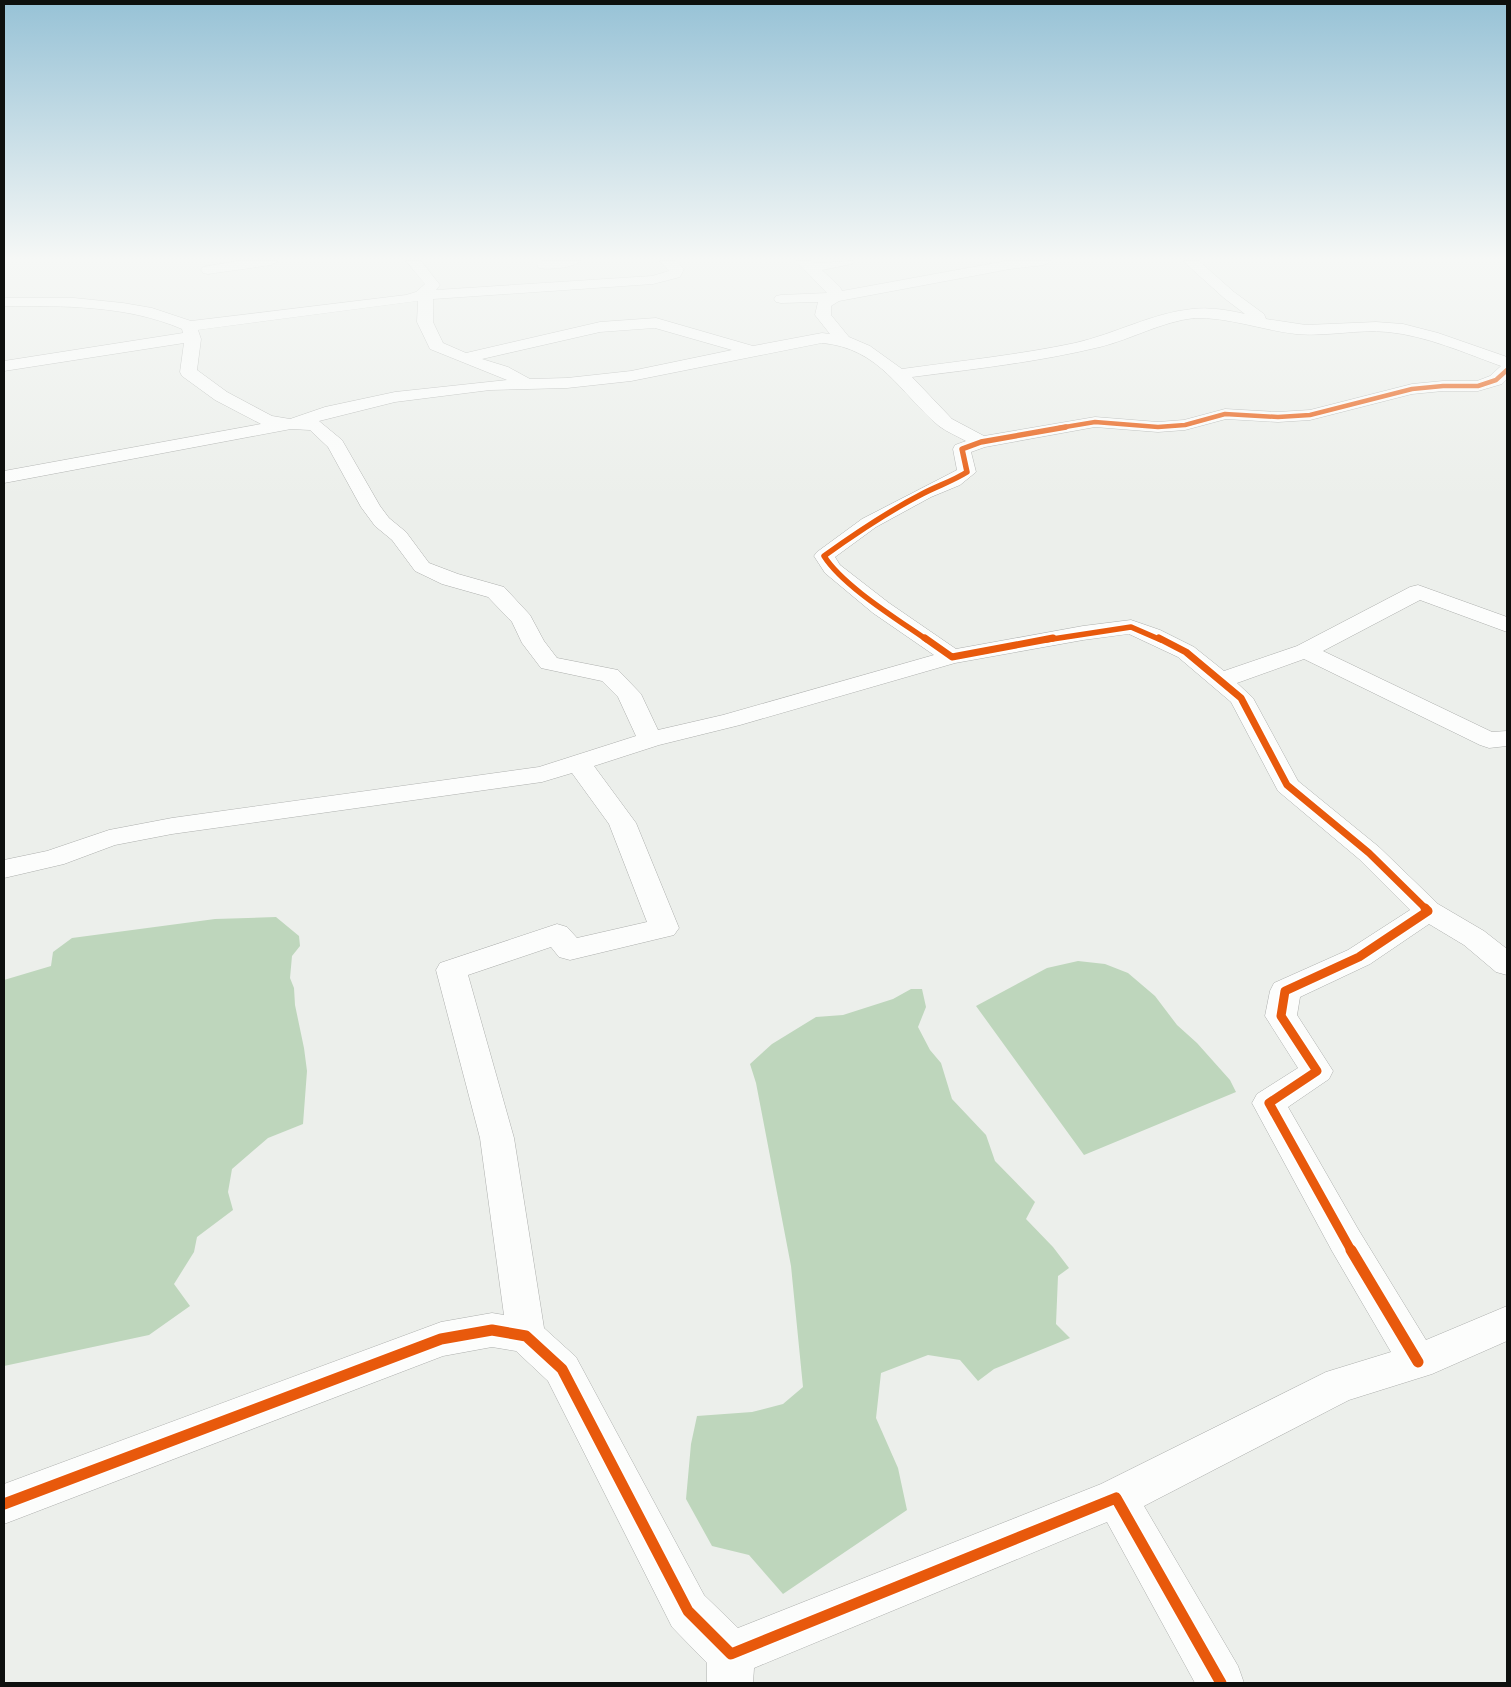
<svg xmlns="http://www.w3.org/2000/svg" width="1511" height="1687" font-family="Poppins,sans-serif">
<rect width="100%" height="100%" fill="#ecefeb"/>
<!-- water -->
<g fill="#bed6bc">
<polygon points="276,917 299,936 300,946 292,956 290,978 294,988 295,1005 304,1048 307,1071 303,1124 268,1138 232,1169 228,1192 233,1210 197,1237 194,1252 174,1284 190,1306 149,1335 4,1366 4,980 51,966 53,952 72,938 215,919"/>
<polygon points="1078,961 1105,964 1128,973 1155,996 1177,1025 1197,1043 1230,1080 1236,1092 1084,1155 976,1006 1047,968"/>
<polygon points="911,989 922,989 926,1007 918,1027 930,1050 941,1063 952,1099 986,1135 995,1161 1035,1202 1026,1219 1053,1247 1069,1268 1058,1276 1056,1324 1070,1338 994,1369 978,1381 960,1360 928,1355 881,1373 876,1418 898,1468 907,1510 783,1594 749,1555 712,1546 686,1499 691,1444 697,1416 752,1412 783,1404 803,1387 791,1266 756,1083 750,1064 772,1044 816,1017 843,1015 893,999"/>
</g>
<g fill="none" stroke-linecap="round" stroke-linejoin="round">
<!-- street casing -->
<g stroke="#adafad" stroke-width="1">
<g id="street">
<polygon points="238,261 278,261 271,265 208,274 203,273 201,270 203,267"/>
<path d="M406,261H421L440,285L436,290L652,276L669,271L659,261H676L684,269L680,277L653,284L433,299V322L443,343L466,353L600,322L656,318L753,346L822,333L830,334L815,315L818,302L781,303L776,302L774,299L776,296L781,295L827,293L796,261H812L814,263L854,261L852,264L822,270L840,287L842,291L1006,261H1051L1044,265L1010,269L839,301L831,306V315L849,337L870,346L902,369C960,361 1018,355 1075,343C1115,334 1152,313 1192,309C1210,307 1228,310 1245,314L1224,298L1183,261H1199L1234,292L1264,314L1266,319L1306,325L1376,322L1403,324L1438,333L1507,357V379L1502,384L1478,391H1443L1412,394L1310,420L1278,422L1226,419L1185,430L1158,432L1095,427L985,447L971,452L976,472L960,485L931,497L876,527L835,557L840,565L889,603L956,649L1083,626L1131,620L1160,630L1194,647L1224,671L1297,646L1410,587L1418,585L1507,617V632L1420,600L1323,651L1492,732L1507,731V746L1489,748L1480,745L1304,659L1237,683L1253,698L1298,781L1379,847L1438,904L1484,931L1507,949V975L1496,972L1464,945L1429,924L1370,964L1300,997L1297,1015L1333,1071L1329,1079L1288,1107L1358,1229L1426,1340L1507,1306V1341L1432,1374L1349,1400L1144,1506L1238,1666L1244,1683H1195L1107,1522L754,1668L753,1683H707V1663L672,1627L548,1381L516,1351L492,1347L443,1356L4,1524V1484L441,1322L492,1313L504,1315L480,1138L436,970L440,963L557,924L567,927L577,938L647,922L609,824L572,773L542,782L172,834L115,845L64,864L4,878V860L47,851L109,830L172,818L539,767L636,736L618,697L602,681L541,668L522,643L512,622L488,597L442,584L415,571L392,540L375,526L361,507L328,447L310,430L291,429L4,483V471L261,424L215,400L182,376L180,372L184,343L4,371V361L183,333L182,329C126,305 64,306 4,306V298H74L123,303L152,308L191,321L406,295L416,292L425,284ZM418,301L417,322L430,349L507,380L395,392L325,407L290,419L272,416L227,392L197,370L201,339L198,330ZM1194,318C1229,317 1261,330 1296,334C1327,337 1357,329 1388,332C1427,336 1465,353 1501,366L1490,376L1477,381H1443L1412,384L1310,410L1278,412L1225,409L1184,420L1158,422L1095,417L984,436L952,419L912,377C975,369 1038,362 1100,347C1132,339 1161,322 1194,318ZM655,328L732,350L631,371L567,378L530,379L508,367L482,359L600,332ZM822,343C880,348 900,393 939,426C947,432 957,436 966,441L955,445L953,449L957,470L862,519L817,552L814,556L825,573L873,613L934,655L723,715L658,730L641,694L618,670L557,658L544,641L530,615L504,587L458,574L429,563L406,532L389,518L380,506L342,440L319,421L395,402L490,390L567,388L631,381ZM1129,634L1178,657L1231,702L1278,791L1359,859L1410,910L1348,950L1274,983L1270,991L1265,1016L1298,1068L1257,1094L1252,1103L1332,1251L1391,1352L1326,1372L1101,1484L738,1628L704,1595L576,1357L544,1328L514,1138L468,975L551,947L559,957L570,960L674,935L679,928L636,823L594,766L659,745L740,725L955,663L1083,640Z"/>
<path d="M581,261C573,268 549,270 539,268L537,265L541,261Z"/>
</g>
</g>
<!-- street -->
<use href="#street" fill="#fcfdfc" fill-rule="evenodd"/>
<!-- cycleway-far4 casing -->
<g stroke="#fff" stroke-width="6">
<polyline id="cycleway-far4" points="1059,428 1095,422 1158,427 1185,425 1225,414 1278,417 1310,415 1412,389 1443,386 1478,386 1496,380 1507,370"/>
</g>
<!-- cycleway-far3 casing -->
<g stroke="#fff" stroke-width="8">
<g id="cycleway-far3">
<path d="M927,640C897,619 843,586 824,556C856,533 887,512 922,494C937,486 953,481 967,472L962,449L981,442L1066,427"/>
<polyline points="1046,640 1131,627 1161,640"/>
</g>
</g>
<!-- cycleway-far2 casing -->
<g stroke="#fff" stroke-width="10">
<g id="cycleway-far2">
<polyline points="925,638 952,657 1053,638"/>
<polyline points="1159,638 1186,652 1241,698 1287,785 1369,853 1426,909"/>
</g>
</g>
<!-- cycleway-far1 casing -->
<g stroke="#fff" stroke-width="12">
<polyline id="cycleway-far1" points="1352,1252 1269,1103 1317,1071 1281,1016 1285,991 1359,957 1428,911 1425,908"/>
</g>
<!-- cycleway casing -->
<g stroke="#fff" stroke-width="14">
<g id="cycleway">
<polyline points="1351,1250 1418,1362"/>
<polyline points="4,1504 441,1339 492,1330 526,1336 562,1369 688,1611 731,1654 1116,1498 1221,1683"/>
</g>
</g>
<!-- cycleway-far4 -->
<use href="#cycleway-far4" stroke="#e8590c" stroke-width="4.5"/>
<!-- cycleway-far3 -->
<use href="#cycleway-far3" stroke="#e8590c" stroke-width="5.5"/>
<!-- cycleway-far2 -->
<use href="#cycleway-far2" stroke="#e8590c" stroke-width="7"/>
<!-- cycleway-far1 -->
<use href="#cycleway-far1" stroke="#e8590c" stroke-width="9"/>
<!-- cycleway -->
<use href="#cycleway" stroke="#e8590c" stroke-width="11"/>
</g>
<!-- sky -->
<linearGradient id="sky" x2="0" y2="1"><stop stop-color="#97c2d6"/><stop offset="0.52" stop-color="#f6f8f6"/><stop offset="1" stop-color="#f6f8f6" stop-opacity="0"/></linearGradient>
<rect width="1511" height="498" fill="url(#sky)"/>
<!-- border -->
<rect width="1511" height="1687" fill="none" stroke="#0e100e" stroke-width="10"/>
</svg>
